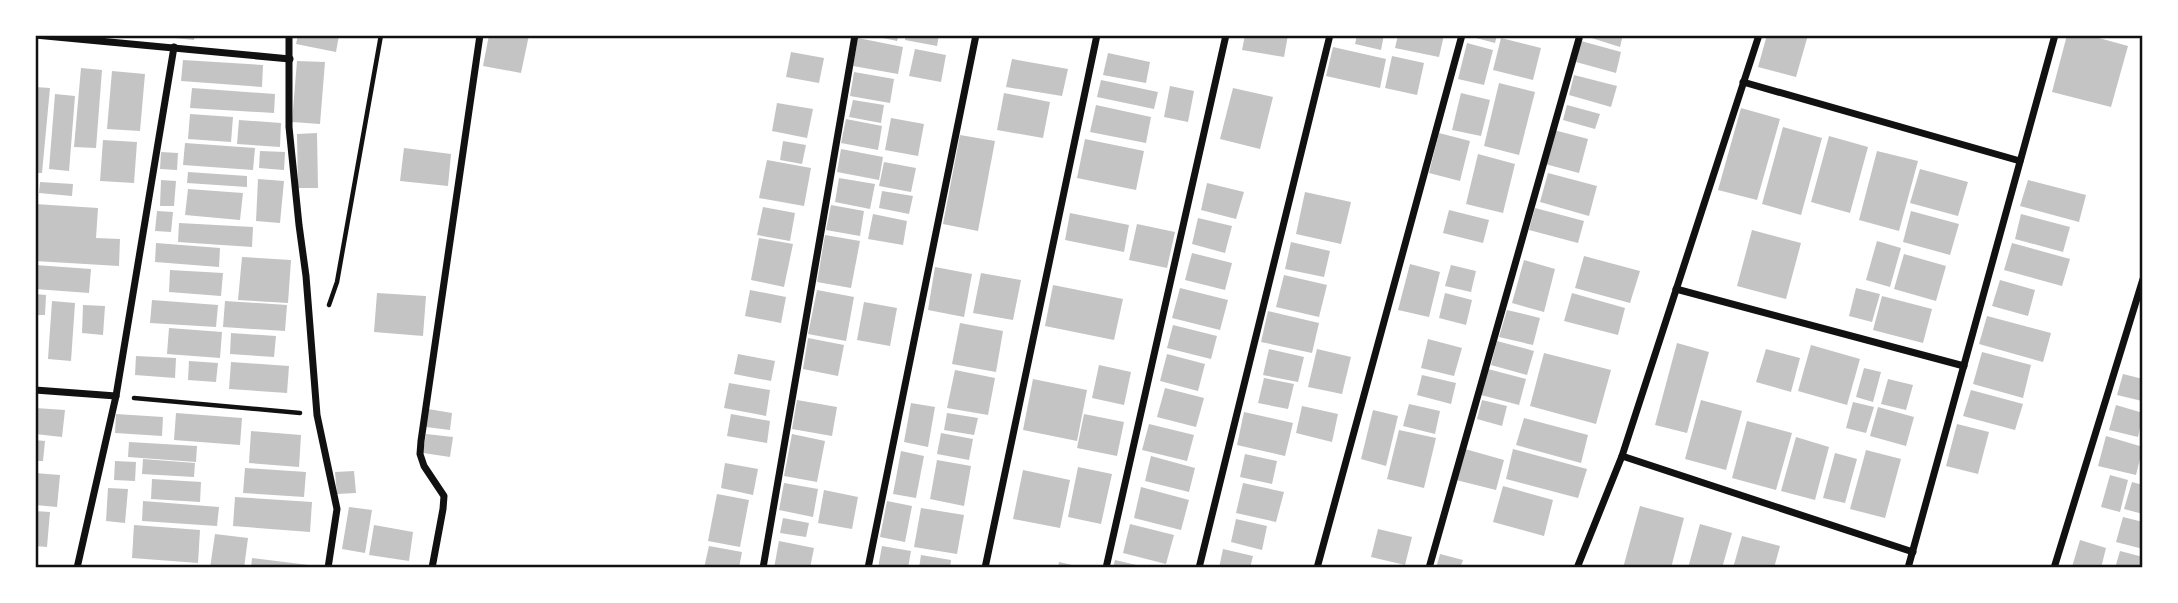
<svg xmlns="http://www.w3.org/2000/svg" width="2178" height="603" font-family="Quicksand,sans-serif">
<rect width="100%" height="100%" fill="#fff"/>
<!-- building -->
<g fill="#c4c4c4">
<polygon points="165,35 195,35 194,40 165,37"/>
<polygon points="298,35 339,35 336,52 296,44"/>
<polygon points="489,35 529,35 521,73 483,66"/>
<polygon points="869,35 899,35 897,41"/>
<polygon points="906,35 939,35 937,46 905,40"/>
<polygon points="1245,35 1288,35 1284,57 1242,50"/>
<polygon points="1357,35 1384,35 1381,50 1355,44"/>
<polygon points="1398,35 1444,35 1439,57 1395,48"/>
<polygon points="1465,35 1497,35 1495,43"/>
<polygon points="1582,35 1623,35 1620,47"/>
<polygon points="1767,35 1808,35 1796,77 1758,67"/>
<polygon points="2067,35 2088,35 2128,46 2111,107 2052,92"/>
<polygon points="858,38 903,47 898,74 853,66"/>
<polygon points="1501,38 1541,48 1533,80 1493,70"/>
<polygon points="1581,41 1621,52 1616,73 1576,62"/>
<polygon points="1467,43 1493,50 1484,85 1458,79"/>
<polygon points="1333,47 1386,59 1380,88 1326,76"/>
<polygon points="915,49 946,55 941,82 909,76"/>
<polygon points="791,52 824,58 819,83 786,77"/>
<polygon points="1108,53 1150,62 1146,83 1103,75"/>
<polygon points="1392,56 1424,63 1417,95 1385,88"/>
<polygon points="1012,59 1068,69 1062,96 1006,87"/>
<polygon points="183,60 263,65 262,87 181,81"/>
<polygon points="297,61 325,62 320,124 292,122"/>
<polygon points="81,68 102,70 96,148 74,147"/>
<polygon points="112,71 145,74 140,131 107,129"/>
<polygon points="854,72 894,79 890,103 850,96"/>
<polygon points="1574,75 1617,86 1611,107 1569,95"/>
<polygon points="1101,80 1158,92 1154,109 1097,97"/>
<polygon points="1499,83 1535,92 1519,155 1484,146"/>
<polygon points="1170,86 1194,91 1188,122 1164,117"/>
<polygon points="35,87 50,88 42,173 35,173"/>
<polygon points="192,88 275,94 274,113 190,108"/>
<polygon points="1233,88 1273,97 1260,149 1220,139"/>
<polygon points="1004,93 1050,102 1043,138 997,130"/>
<polygon points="1461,93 1490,100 1481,136 1452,130"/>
<polygon points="55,94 75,96 69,171 49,169"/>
<polygon points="853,100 884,105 881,123 849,117"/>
<polygon points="777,103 813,109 807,138 772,131"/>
<polygon points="1096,105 1151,117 1146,143 1090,132"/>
<polygon points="1567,105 1600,114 1595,129 1563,120"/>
<polygon points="1741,108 1780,119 1757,200 1718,190"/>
<polygon points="190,114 233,117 231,142 188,139"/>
<polygon points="891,118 924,124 918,156 885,150"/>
<polygon points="846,119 882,126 878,150 841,143"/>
<polygon points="239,120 281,123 280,147 237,144"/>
<polygon points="1783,127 1822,138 1801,215 1762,204"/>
<polygon points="1554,130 1588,139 1579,173 1545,164"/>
<polygon points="317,133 318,188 298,188 297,134"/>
<polygon points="1439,133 1470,141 1460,181 1429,173"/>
<polygon points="960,135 995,141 978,231 943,224"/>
<polygon points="1829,136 1868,147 1850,213 1811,202"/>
<polygon points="1085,139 1144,151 1136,190 1077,178"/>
<polygon points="103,140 137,142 134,183 100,181"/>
<polygon points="783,141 806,145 802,164 780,160"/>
<polygon points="185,143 255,148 253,170 183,165"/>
<polygon points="404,148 451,154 448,186 400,181"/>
<polygon points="841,149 883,157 879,180 837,172"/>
<polygon points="260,151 285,152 284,170 259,168"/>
<polygon points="1877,151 1918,161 1899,231 1859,220"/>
<polygon points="161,152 178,153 177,170 160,169"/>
<polygon points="1478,154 1515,164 1503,213 1466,204"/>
<polygon points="767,160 811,168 804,206 759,198"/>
<polygon points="884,162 916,168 911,192 879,186"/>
<polygon points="1920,169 1968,182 1958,216 1910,203"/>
<polygon points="188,172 247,176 247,187 187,183"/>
<polygon points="1548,173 1597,186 1589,216 1540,202"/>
<polygon points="839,178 875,184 870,209 835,202"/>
<polygon points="258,179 284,181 280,223 256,221"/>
<polygon points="161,180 176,181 174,206 160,206"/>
<polygon points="2028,180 2086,195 2079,222 2020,206"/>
<polygon points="40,182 73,184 72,196 39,193"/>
<polygon points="1207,183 1244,192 1236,219 1201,210"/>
<polygon points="188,189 243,193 240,220 185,215"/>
<polygon points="882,191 913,196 909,214 879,208"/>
<polygon points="1305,192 1351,202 1341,244 1296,234"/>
<polygon points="35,204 98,208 96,238 120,239 119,266 35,261"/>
<polygon points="831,205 864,211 860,236 826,230"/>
<polygon points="763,207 795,213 790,241 757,235"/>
<polygon points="1535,208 1584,221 1578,243 1529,230"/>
<polygon points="1449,210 1489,220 1483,243 1443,233"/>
<polygon points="157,211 173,212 171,232 155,231"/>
<polygon points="1911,211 1959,224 1950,255 1903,242"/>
<polygon points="1070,213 1129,225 1124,252 1065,240"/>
<polygon points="873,214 907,221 903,245 868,239"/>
<polygon points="2021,214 2070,227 2063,252 2015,239"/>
<polygon points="1198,218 1232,226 1225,253 1192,244"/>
<polygon points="179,223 253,227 252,247 178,242"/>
<polygon points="1137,224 1175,232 1167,268 1129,260"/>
<polygon points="1752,230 1801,243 1786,299 1737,286"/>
<polygon points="825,235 860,241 851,288 817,282"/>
<polygon points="759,238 793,244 784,287 751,280"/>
<polygon points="1877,241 1901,248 1890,287 1866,280"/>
<polygon points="1291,242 1330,251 1324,277 1285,269"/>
<polygon points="156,243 220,248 219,267 155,262"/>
<polygon points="2012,243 2070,259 2062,286 2004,270"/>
<polygon points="1192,253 1232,263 1225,290 1185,280"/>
<polygon points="1904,254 1946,266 1936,301 1894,289"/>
<polygon points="1584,256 1640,271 1630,303 1575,288"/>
<polygon points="242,257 291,260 288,303 238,300"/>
<polygon points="1524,260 1555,269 1544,312 1512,303"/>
<polygon points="1410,264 1440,272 1429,317 1398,310"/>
<polygon points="35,265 91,269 89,293 35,289"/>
<polygon points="1451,265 1476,271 1471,292 1445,286"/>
<polygon points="935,267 972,274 964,317 928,310"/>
<polygon points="170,270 223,273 221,296 169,292"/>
<polygon points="981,273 1021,280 1013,320 973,313"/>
<polygon points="1284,275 1327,285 1319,317 1276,307"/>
<polygon points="2000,280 2035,290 2028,316 1992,306"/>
<polygon points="1053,285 1123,299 1114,340 1045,326"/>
<polygon points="1180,288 1228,300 1220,330 1172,318"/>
<polygon points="1856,288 1880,294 1872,322 1849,316"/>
<polygon points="750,290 786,297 781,323 745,316"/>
<polygon points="817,290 854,297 846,341 808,334"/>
<polygon points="377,293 426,296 423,336 374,332"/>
<polygon points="1445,293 1472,300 1466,325 1439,318"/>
<polygon points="1572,293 1625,308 1618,335 1564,321"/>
<polygon points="35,294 46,295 45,315 35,315"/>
<polygon points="1882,296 1932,309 1923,343 1873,330"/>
<polygon points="152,300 218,305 216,327 150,323"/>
<polygon points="52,301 75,303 71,361 48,359"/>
<polygon points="225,301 287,305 285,331 223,327"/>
<polygon points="864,302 897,308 890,346 857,340"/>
<polygon points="83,305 105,306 103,335 82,333"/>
<polygon points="1507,310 1540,318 1533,345 1499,337"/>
<polygon points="1268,311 1319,323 1312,353 1261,342"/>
<polygon points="1987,316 2051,333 2043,362 1979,344"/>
<polygon points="960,323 1003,331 996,372 952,364"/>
<polygon points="1173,325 1217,336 1211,359 1167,348"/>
<polygon points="169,328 222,332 220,358 167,354"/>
<polygon points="231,333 276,336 274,357 230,354"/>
<polygon points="808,338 844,345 838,376 803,369"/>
<polygon points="1428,339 1462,348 1454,376 1421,368"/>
<polygon points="1497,341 1534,351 1527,375 1491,365"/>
<polygon points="1677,343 1709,352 1687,433 1655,425"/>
<polygon points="1811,345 1860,359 1847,405 1798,391"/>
<polygon points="1269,349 1304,357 1298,382 1263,375"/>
<polygon points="1317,349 1351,357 1342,394 1308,387"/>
<polygon points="1766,349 1800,358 1791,392 1756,382"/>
<polygon points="1982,352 2031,365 2023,398 1973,384"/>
<polygon points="1544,353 1611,370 1596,424 1530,406"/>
<polygon points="738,354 775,361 771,381 734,374"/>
<polygon points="1167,354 1205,364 1198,391 1160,381"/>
<polygon points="136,356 176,358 175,378 135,375"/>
<polygon points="189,361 218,363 216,382 188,380"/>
<polygon points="231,362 289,366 287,393 229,389"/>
<polygon points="1099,365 1131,372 1124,405 1092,398"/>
<polygon points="1864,368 1881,372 1873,402 1856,397"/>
<polygon points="1488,369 1526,379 1519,405 1481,395"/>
<polygon points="955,370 995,378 988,415 947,408"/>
<polygon points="2123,374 2143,379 2142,401 2117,395"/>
<polygon points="1422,375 1456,383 1451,404 1417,395"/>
<polygon points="1264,378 1294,384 1288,409 1258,403"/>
<polygon points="1033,379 1087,390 1077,441 1023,430"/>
<polygon points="1888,379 1913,385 1906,410 1881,404"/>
<polygon points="729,383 770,390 766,416 724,408"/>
<polygon points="1165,388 1204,398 1196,427 1157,417"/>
<polygon points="1971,390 2023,404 2015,430 1963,416"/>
<polygon points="797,400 837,407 832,436 792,429"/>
<polygon points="1482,400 1507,406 1502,426 1477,419"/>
<polygon points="1701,400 1742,411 1726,470 1685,459"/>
<polygon points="1853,402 1874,407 1866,433 1846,428"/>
<polygon points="911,403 935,407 928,447 904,442"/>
<polygon points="1409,404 1440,411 1435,434 1403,426"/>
<polygon points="2116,405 2143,413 2138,437 2109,430"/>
<polygon points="1302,406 1338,414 1332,442 1296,433"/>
<polygon points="1878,407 1914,417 1906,446 1870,436"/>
<polygon points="35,408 65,410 62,437 35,434"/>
<polygon points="428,409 452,413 450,430 426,427"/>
<polygon points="1373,410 1398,416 1386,466 1361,459"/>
<polygon points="1244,412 1293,423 1285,456 1237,445"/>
<polygon points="176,413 242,418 240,445 174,440"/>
<polygon points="947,413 978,418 974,435 944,430"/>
<polygon points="116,414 163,417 162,436 115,433"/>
<polygon points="731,414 770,421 767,443 727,436"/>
<polygon points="1084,414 1124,422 1117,456 1077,448"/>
<polygon points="1524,418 1588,435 1581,463 1516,445"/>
<polygon points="1747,421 1792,433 1776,490 1732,478"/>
<polygon points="1149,424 1194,435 1187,461 1142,450"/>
<polygon points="1957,424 1989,432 1978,474 1946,466"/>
<polygon points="1399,430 1436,438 1424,488 1387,479"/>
<polygon points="251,431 301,435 299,467 249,463"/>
<polygon points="941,433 973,439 969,460 937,454"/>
<polygon points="426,434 453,437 450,457 423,453"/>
<polygon points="792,434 825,441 817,482 784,476"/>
<polygon points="2106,436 2143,447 2136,475 2098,466"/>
<polygon points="1796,437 1829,447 1815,500 1781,491"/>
<polygon points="35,440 45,441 43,461 35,461"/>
<polygon points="129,442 197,446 196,462 128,457"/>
<polygon points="1465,449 1504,460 1496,490 1456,480"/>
<polygon points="1513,449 1587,469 1578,498 1506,479"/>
<polygon points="1866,450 1901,459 1885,518 1850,509"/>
<polygon points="901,451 924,456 916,498 893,494"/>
<polygon points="1835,453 1857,459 1845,503 1823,498"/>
<polygon points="1245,454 1277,461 1272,484 1240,477"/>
<polygon points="1151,456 1195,468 1189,492 1145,481"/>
<polygon points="143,459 195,463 194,477 142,474"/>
<polygon points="937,460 971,466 964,506 930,499"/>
<polygon points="115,461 136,462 135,481 114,480"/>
<polygon points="725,463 758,469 753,495 721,488"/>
<polygon points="1078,467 1112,474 1101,524 1068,517"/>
<polygon points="245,468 306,472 304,497 243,493"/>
<polygon points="1023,470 1070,480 1060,528 1013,519"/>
<polygon points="354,471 356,493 337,494 335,472"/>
<polygon points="35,473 60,475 57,507 35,505"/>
<polygon points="2110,475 2128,480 2120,512 2101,507"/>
<polygon points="152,479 201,482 200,502 151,499"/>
<polygon points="2132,482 2143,485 2143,514 2124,509"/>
<polygon points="784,483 818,489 813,517 779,510"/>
<polygon points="1243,483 1284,492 1276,522 1236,513"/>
<polygon points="1503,486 1553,500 1544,536 1493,522"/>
<polygon points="1141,487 1189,500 1181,530 1134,518"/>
<polygon points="108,488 128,489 125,523 106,521"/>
<polygon points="824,490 858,497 852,529 818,523"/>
<polygon points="717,494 749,500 740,547 708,541"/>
<polygon points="235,497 312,502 310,532 233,526"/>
<polygon points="143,501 219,507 217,526 142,521"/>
<polygon points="887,501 912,506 905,542 880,537"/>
<polygon points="1640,506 1684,518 1671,568 1623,568"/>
<polygon points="349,507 372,510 365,553 342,549"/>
<polygon points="921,508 964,515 957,554 914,547"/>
<polygon points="35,511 50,512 47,547 35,546"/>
<polygon points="2123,517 2143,522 2143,549 2116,542"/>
<polygon points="783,518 809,523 806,537 780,533"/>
<polygon points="1236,519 1267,526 1262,550 1231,542"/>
<polygon points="1130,524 1174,535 1166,564 1123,553"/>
<polygon points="1700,524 1732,533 1722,568 1688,568"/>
<polygon points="134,525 200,530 198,563 132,558"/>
<polygon points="374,525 413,532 409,561 369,555"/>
<polygon points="1378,529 1412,537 1405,565 1371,557"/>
<polygon points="215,534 248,538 244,568 210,568"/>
<polygon points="1742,536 1780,546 1774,568 1733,568"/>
<polygon points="2080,540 2106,548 2101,568 2072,567"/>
<polygon points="779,541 814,548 810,568 774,568"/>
<polygon points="709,546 742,552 739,568 704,568"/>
<polygon points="882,546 911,551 908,568 878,568"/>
<polygon points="1223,549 1253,556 1250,568 1219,568"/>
<polygon points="2120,551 2143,557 2143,568 2115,568"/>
<polygon points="1440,554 1463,560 1460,568 1436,568"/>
<polygon points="921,555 951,560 950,568 919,568"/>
<polygon points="252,558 317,566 317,568 251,568"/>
<polygon points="1115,560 1145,567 1144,568 1113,568"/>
<polygon points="1059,562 1081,567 1081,568 1058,568"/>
</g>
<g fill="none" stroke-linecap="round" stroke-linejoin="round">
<!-- path -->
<g stroke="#111" stroke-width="4.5">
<polyline points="329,305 337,282 381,35"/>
<polyline points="134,398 300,413"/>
</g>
<!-- minor -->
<g stroke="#111" stroke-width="7">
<polyline points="35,35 290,59"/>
<polyline points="289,35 289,127 299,225 306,276 317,415 337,509 328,568"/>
<polyline points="1743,82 2020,161"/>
<polyline points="1676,289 1964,366"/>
<polyline points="35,390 116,396"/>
<polyline points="1622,456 1913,552"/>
<polyline points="77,568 116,396 174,47"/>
<polyline points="432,568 443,509 444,496 424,466 420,454 421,441 480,35"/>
<polyline points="763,568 855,35"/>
<polyline points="868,568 976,35"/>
<polyline points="985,568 1097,35"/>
<polyline points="1106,568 1226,35"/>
<polyline points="1199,568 1330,35"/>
<polyline points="1317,568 1462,35"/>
<polyline points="1429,568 1580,35"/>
<polyline points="1577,568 1622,456 1759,35"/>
<polyline points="1908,568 2055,35"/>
<polyline points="2054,568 2143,279"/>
</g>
</g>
<!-- border -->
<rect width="2178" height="603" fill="none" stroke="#ffffff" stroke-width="74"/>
<rect x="37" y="37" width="2104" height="529" fill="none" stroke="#111" stroke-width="2.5"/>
</svg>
